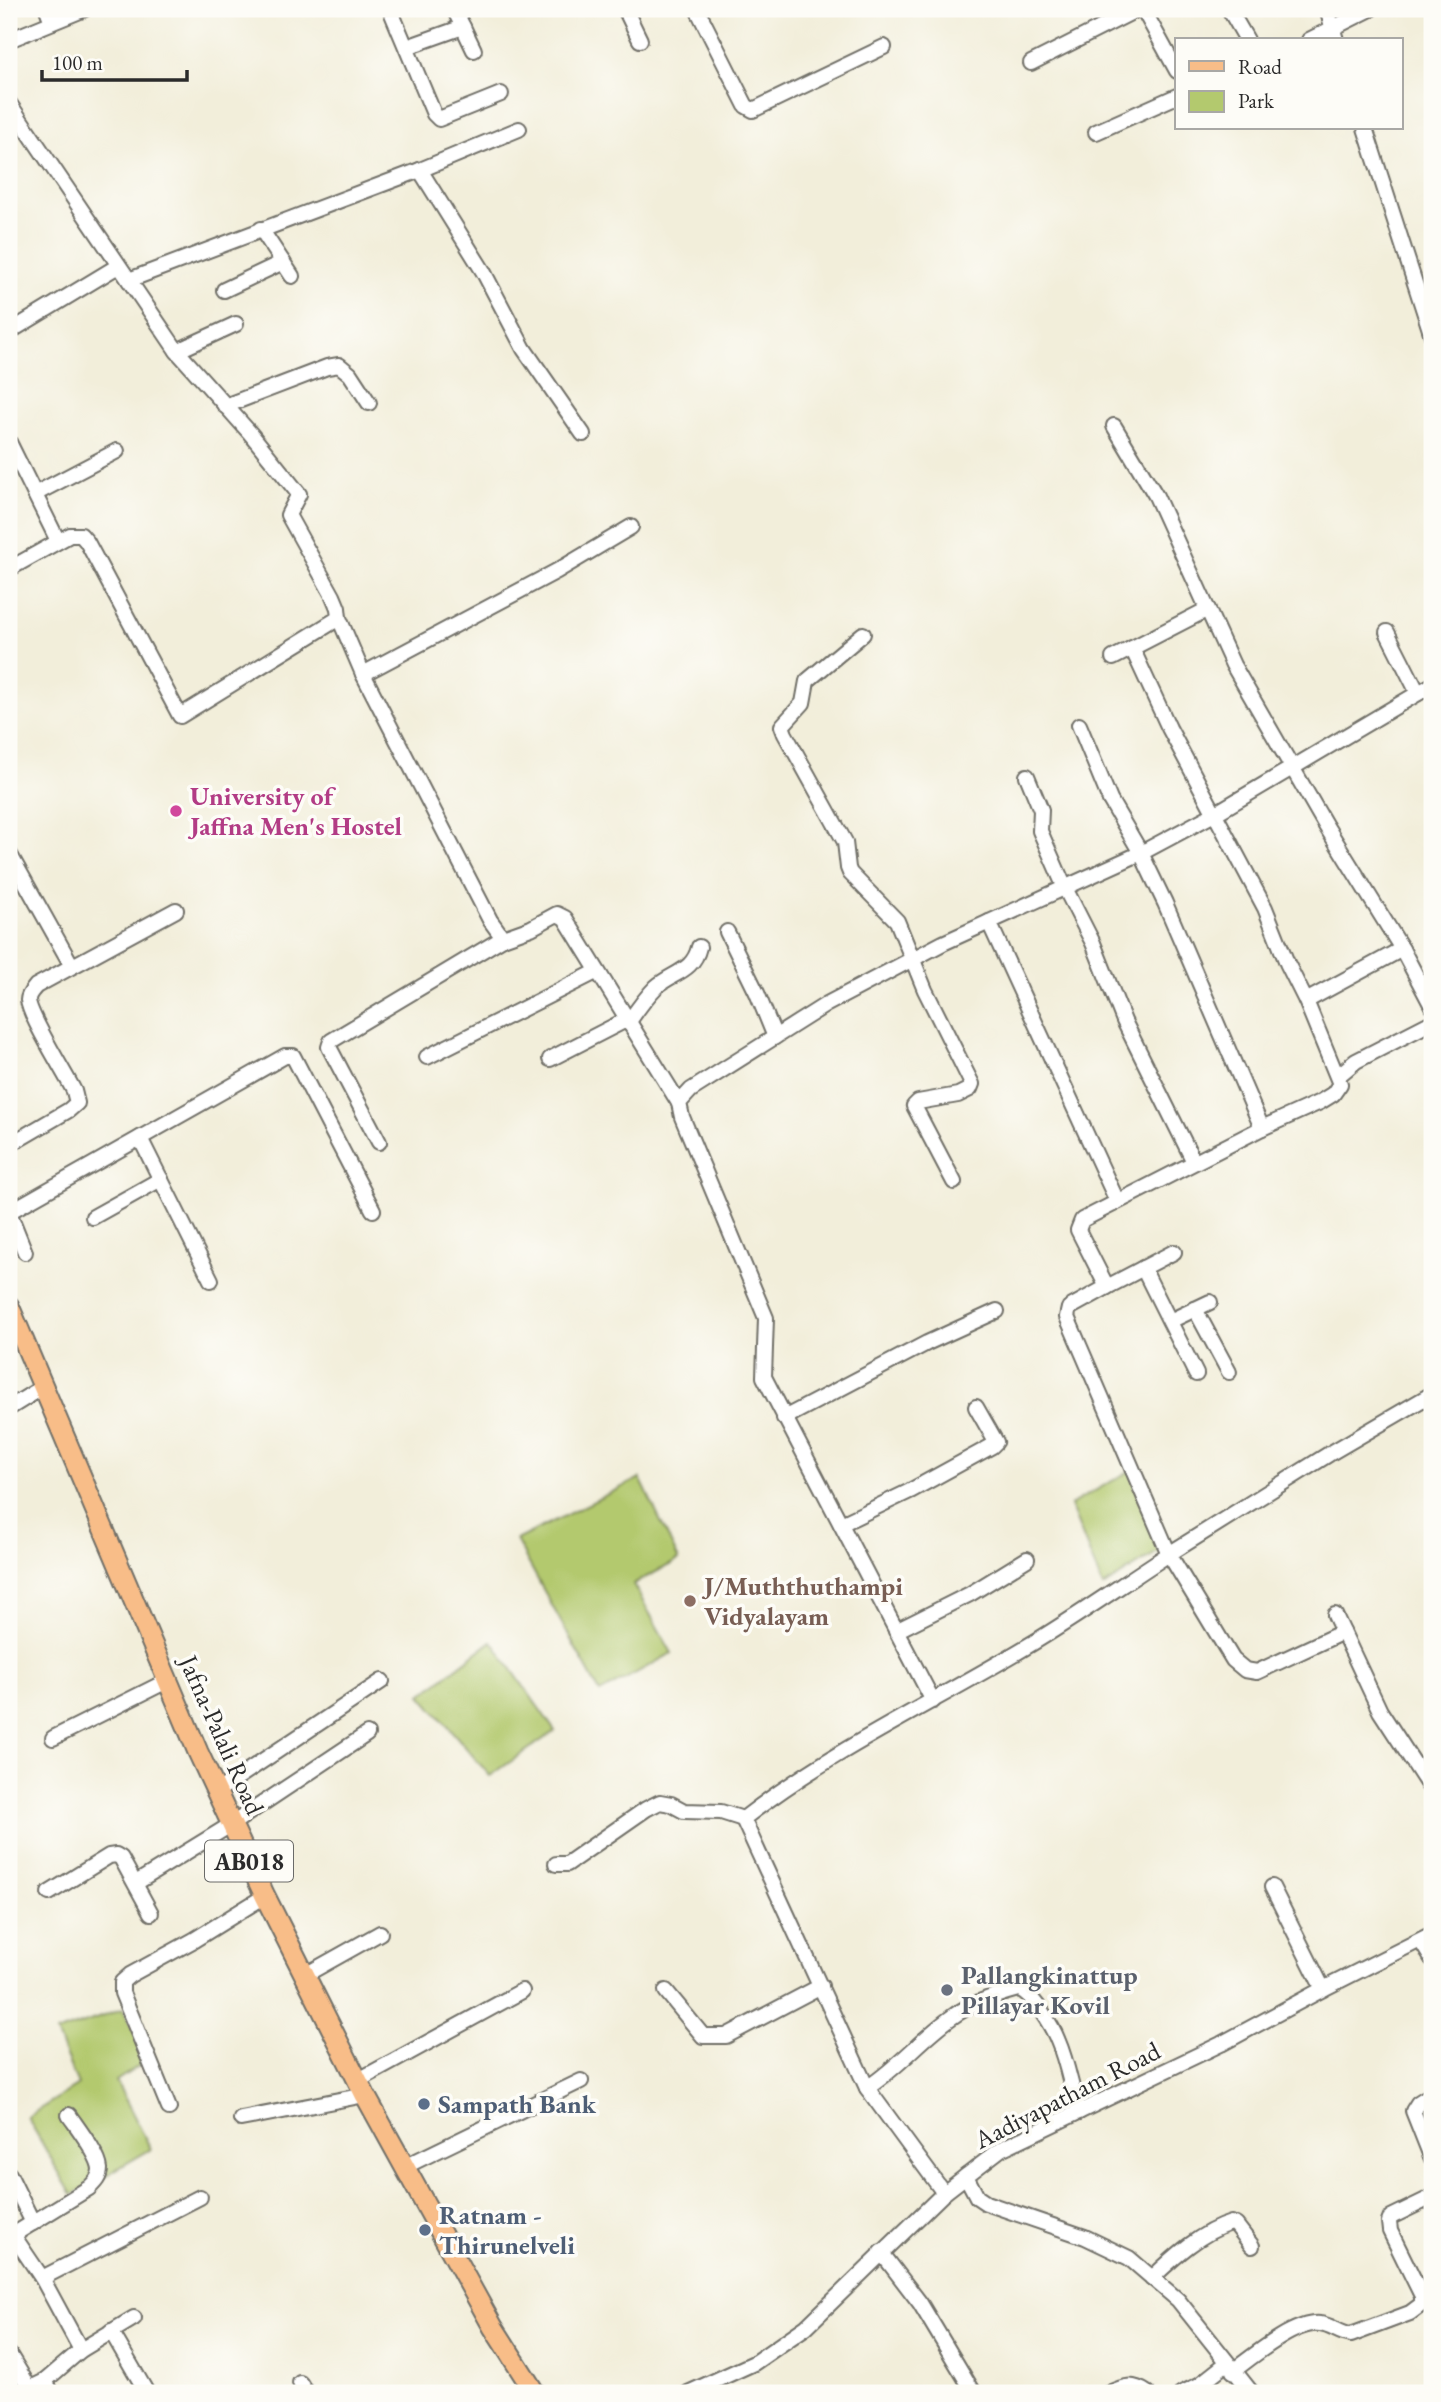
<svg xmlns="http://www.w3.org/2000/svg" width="1441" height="2402" font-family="'EB Garamond',serif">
<rect width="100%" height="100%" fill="#fdfcf7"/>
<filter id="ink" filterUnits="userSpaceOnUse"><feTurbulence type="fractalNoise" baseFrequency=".0143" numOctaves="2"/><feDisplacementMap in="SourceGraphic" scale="14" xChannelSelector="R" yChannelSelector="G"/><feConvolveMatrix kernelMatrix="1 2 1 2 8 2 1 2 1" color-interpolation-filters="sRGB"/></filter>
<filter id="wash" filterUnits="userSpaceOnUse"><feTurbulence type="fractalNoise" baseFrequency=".00686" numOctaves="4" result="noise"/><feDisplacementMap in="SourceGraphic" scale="28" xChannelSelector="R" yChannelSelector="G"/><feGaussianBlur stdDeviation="1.57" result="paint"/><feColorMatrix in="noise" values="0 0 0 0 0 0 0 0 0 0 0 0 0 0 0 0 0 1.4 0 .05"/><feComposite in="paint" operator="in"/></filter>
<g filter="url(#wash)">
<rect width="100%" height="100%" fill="#f2eeda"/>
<!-- green -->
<g fill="#b3c96e" stroke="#6f7a4c" stroke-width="2">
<polygon points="1130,1471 1159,1551 1103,1587 1070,1505"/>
<polygon points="640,1478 679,1560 633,1584 672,1653 600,1693 516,1540"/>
<polygon points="492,1641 555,1731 490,1776 421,1695"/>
<polygon points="123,2009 148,2060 116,2081 151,2149 72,2195 27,2117 78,2085 56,2033"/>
</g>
</g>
<g filter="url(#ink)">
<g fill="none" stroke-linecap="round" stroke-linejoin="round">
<!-- minor casing -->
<g stroke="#716f68" stroke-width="18">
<g id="minor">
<polyline points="47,9 52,22"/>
<polyline points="390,9 434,114 439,119 501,94"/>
<polyline points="454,9 463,27"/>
<polyline points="625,9 640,40"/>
<polyline points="697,9 746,106 753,110 884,47"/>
<polyline points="1143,9 1177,71"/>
<polyline points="1229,9 1247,40"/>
<polyline points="1327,9 1336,40"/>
<polyline points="9,40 85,9"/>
<polyline points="1309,40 1371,9"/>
<polyline points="407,47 463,27 474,50"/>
<polyline points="1031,63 1138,9"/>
<polyline points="9,103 177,351 250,433 299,494 288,515 333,596 338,608 339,618 363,674 490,920 503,938 531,928 557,914 565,918 679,1103"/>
<polyline points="1365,128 1432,336"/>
<polyline points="1096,132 1177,96"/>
<polyline points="420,170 483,271 524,349 583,434"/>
<polyline points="261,229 292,276"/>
<polyline points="129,280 420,170 519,129"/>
<polyline points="224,290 283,262"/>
<polyline points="9,332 118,266"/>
<polyline points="177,351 236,324"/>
<polyline points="225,406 327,367 339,365 350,374 369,403"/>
<polyline points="1114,426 1156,496 1233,665 1326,826 1402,949 1432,1006"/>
<polyline points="9,442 58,541"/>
<polyline points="35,494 117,451"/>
<polyline points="9,569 70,535 81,535 87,542 180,716 339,618"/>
<polyline points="1387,632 1418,693"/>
<polyline points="863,634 807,681 803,703 782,726 785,734 845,842 848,868 850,873 897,921 925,990 972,1084 970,1089 958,1095 918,1102 914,1106 954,1182"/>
<polyline points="1132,648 1169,728 1265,908 1287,963 1306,1001 1340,1084 1333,1094 1320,1102 1262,1128 1082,1220 1078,1230 1107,1287 1069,1308 1067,1317 1169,1554 1329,1454 1432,1394"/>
<polyline points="1113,658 1208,609"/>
<polyline points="363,674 557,571 631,527"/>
<polyline points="1079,725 1110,800 1141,853 1165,903 1262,1128"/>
<polyline points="1027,776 1041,810 1040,831 1065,888 1093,943 1124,1021 1194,1162"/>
<polyline points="9,853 72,966"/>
<polyline points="989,922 1117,1201"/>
<polyline points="727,932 757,993 775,1037"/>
<polyline points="1306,1001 1402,949"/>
<path d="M628,1023C637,1010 645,998 656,987C673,972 693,972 699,947"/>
<polyline points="427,1057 596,972"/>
<polyline points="550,1059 626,1020"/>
<polyline points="1338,1076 1356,1061 1432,1022"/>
<polyline points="140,1138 211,1280"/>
<polyline points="379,1142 329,1047 331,1041 503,938"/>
<path d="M9,1145L69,1110L77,1103L74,1091C65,1073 29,1016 28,1000C28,994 33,990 36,986L176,910"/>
<polyline points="9,1212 285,1056 293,1056 373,1210"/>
<polyline points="9,1212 25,1252"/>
<polyline points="93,1217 161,1179"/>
<polyline points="1143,1268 1196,1374"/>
<polyline points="1107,1287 1174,1252"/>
<polyline points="1195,1309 1229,1372"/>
<polyline points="1170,1321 1210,1302"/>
<polyline points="9,1408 43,1387"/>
<polyline points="784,1418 927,1343 997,1311"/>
<polyline points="841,1524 910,1491 992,1446 996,1442 976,1407"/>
<polyline points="1335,1615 1380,1711 1432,1791"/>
<polyline points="896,1631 970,1594 1027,1559"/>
<polyline points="933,1701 764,1377 766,1318 682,1117 679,1103 691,1090 827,1004 943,943 1141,853 1216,813 1432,685"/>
<polyline points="53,1738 169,1680"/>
<polyline points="216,1792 382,1681"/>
<polyline points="556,1864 567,1864 646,1809 660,1802 671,1804 684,1811 721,1812 743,1819"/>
<polyline points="136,1883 232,1824 367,1734"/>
<polyline points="1272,1887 1323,1989"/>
<polyline points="49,1893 109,1856 116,1855 121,1858 151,1913"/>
<polyline points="1421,1941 1432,1959"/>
<polyline points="305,1975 380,1933"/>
<polyline points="666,1991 703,2036 726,2036 821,1986"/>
<polyline points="359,2080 522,1991"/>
<path d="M867,2088C899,2067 922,2038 952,2017C971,2003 996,1995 1018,1989C1032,1992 1053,2028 1058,2041C1068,2064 1071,2089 1079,2112"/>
<polyline points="1432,2094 1418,2103 1413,2111 1432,2159"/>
<polyline points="169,2108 122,1993 122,1982 130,1975 194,1940 265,1896"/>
<polyline points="241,2119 365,2095"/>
<polyline points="406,2166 581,2081"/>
<polyline points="9,2174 33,2223"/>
<polyline points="966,2176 977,2197 986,2203 1085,2237 1129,2258 1178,2300 1252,2393"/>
<path d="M944,2193L867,2088L743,1819C830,1751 931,1704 1026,1647C1075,1618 1121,1585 1169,1554L1233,1660L1245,1670L1257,1672L1343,1632"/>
<polyline points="9,2233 13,2235 42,2278 81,2350"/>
<path d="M13,2235L89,2188C95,2182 100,2177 100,2169C99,2155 77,2127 69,2115"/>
<polyline points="881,2252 920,2303 974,2393"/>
<polyline points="42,2278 200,2197"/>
<path d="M1152,2278C1174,2257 1201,2232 1231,2223L1236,2225L1252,2246"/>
<polyline points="111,2331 147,2393"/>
<polyline points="9,2354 29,2387"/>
<path d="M1233,2371C1253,2356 1295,2321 1320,2324C1331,2325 1340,2334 1351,2335L1410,2313L1422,2304V2296L1390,2231L1389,2222L1391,2217L1432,2197"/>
<polyline points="45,2381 52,2393"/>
<polyline points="300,2383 306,2393"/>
<polyline points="20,2393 45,2381 81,2350 134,2318"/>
<polyline points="688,2393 754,2363 806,2327 944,2193 1001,2149 1221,2044 1323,1989 1432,1934"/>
<path d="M1109,2393C1124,2386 1132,2383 1147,2393"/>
<polyline points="1182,2393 1199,2385 1227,2363"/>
</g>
</g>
<!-- major casing -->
<g stroke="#716f68" stroke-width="23">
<polyline id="major" points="9,1306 198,1752 265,1896 365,2095 493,2327 535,2393"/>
</g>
<!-- minor -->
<use href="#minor" stroke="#fff" stroke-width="14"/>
<!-- major -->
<use href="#major" stroke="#f8bd88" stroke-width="19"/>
</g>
</g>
<!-- markers -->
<circle fill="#d1479c" stroke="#fdfcf7" stroke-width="2.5" cx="176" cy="811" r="7"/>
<circle fill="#8d6e63" stroke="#fdfcf7" stroke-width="2.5" cx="690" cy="1601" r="7"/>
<circle fill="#6b7280" stroke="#fdfcf7" stroke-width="2.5" cx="947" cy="1990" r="7"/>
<g fill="#5c6f8a" stroke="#fdfcf7" stroke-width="2.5">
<circle cx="424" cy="2104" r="7"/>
<circle cx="425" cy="2230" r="7"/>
</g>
<g text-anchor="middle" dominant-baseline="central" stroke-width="7" stroke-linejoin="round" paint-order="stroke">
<!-- shield labels -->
<rect fill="#fdfcf7" stroke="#6a6a68" stroke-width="2" x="205" y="1840.5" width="88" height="41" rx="5"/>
<g font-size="24" font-weight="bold" fill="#2b2b2b">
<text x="249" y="1861">AB018</text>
</g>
<!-- hotel labels -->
<g font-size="26" font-weight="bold" fill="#b23c85" stroke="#fdfcf7" text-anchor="start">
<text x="190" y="796">University of<tspan x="190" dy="30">Jaffna Men's Hostel</tspan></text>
</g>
<!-- education labels -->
<g font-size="26" font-weight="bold" fill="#785e54" stroke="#fdfcf7" text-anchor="start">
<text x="704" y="1586">J/Muththuthampi<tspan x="704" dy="30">Vidyalayam</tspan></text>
</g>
<!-- street labels -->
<g font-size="26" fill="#2b2b2b" stroke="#fdfcf7">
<text transform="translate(222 1735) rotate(66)">Jafna-Palali Road</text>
<text transform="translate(1067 2095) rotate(-27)">Aadiyapatham Road</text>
</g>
<!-- worship labels -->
<g font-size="26" font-weight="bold" fill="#5b616d" stroke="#fdfcf7" text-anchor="start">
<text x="961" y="1975">Pallangkinattup<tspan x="961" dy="30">Pillayar Kovil</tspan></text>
</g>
<!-- service labels -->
<g font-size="26" font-weight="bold" fill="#4e5e75" stroke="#fdfcf7" text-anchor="start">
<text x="438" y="2104">Sampath Bank</text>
<text x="439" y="2215">Ratnam -<tspan x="439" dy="30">Thirunelveli</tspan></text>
</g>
</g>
<!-- margin -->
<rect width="1441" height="2402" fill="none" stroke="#fdfcf7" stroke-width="35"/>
<!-- legend -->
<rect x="1175" y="38" width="228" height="91" fill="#fdfcf7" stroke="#a9a8a5" stroke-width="2"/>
<rect x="1189" y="61" width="35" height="10" fill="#f8bd88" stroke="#a9a8a5" stroke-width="2"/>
<text x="1238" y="74" font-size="21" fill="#2b2b2b">Road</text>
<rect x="1189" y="91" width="35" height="21" fill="#b3c96e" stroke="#a9a8a5" stroke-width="2"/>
<text x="1238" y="108" font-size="21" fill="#2b2b2b">Park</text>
<!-- scale -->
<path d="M42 70v10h145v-10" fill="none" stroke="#2b2b2b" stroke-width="3.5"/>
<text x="52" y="70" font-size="21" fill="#2b2b2b" stroke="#fdfcf7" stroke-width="5" paint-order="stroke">100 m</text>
</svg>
